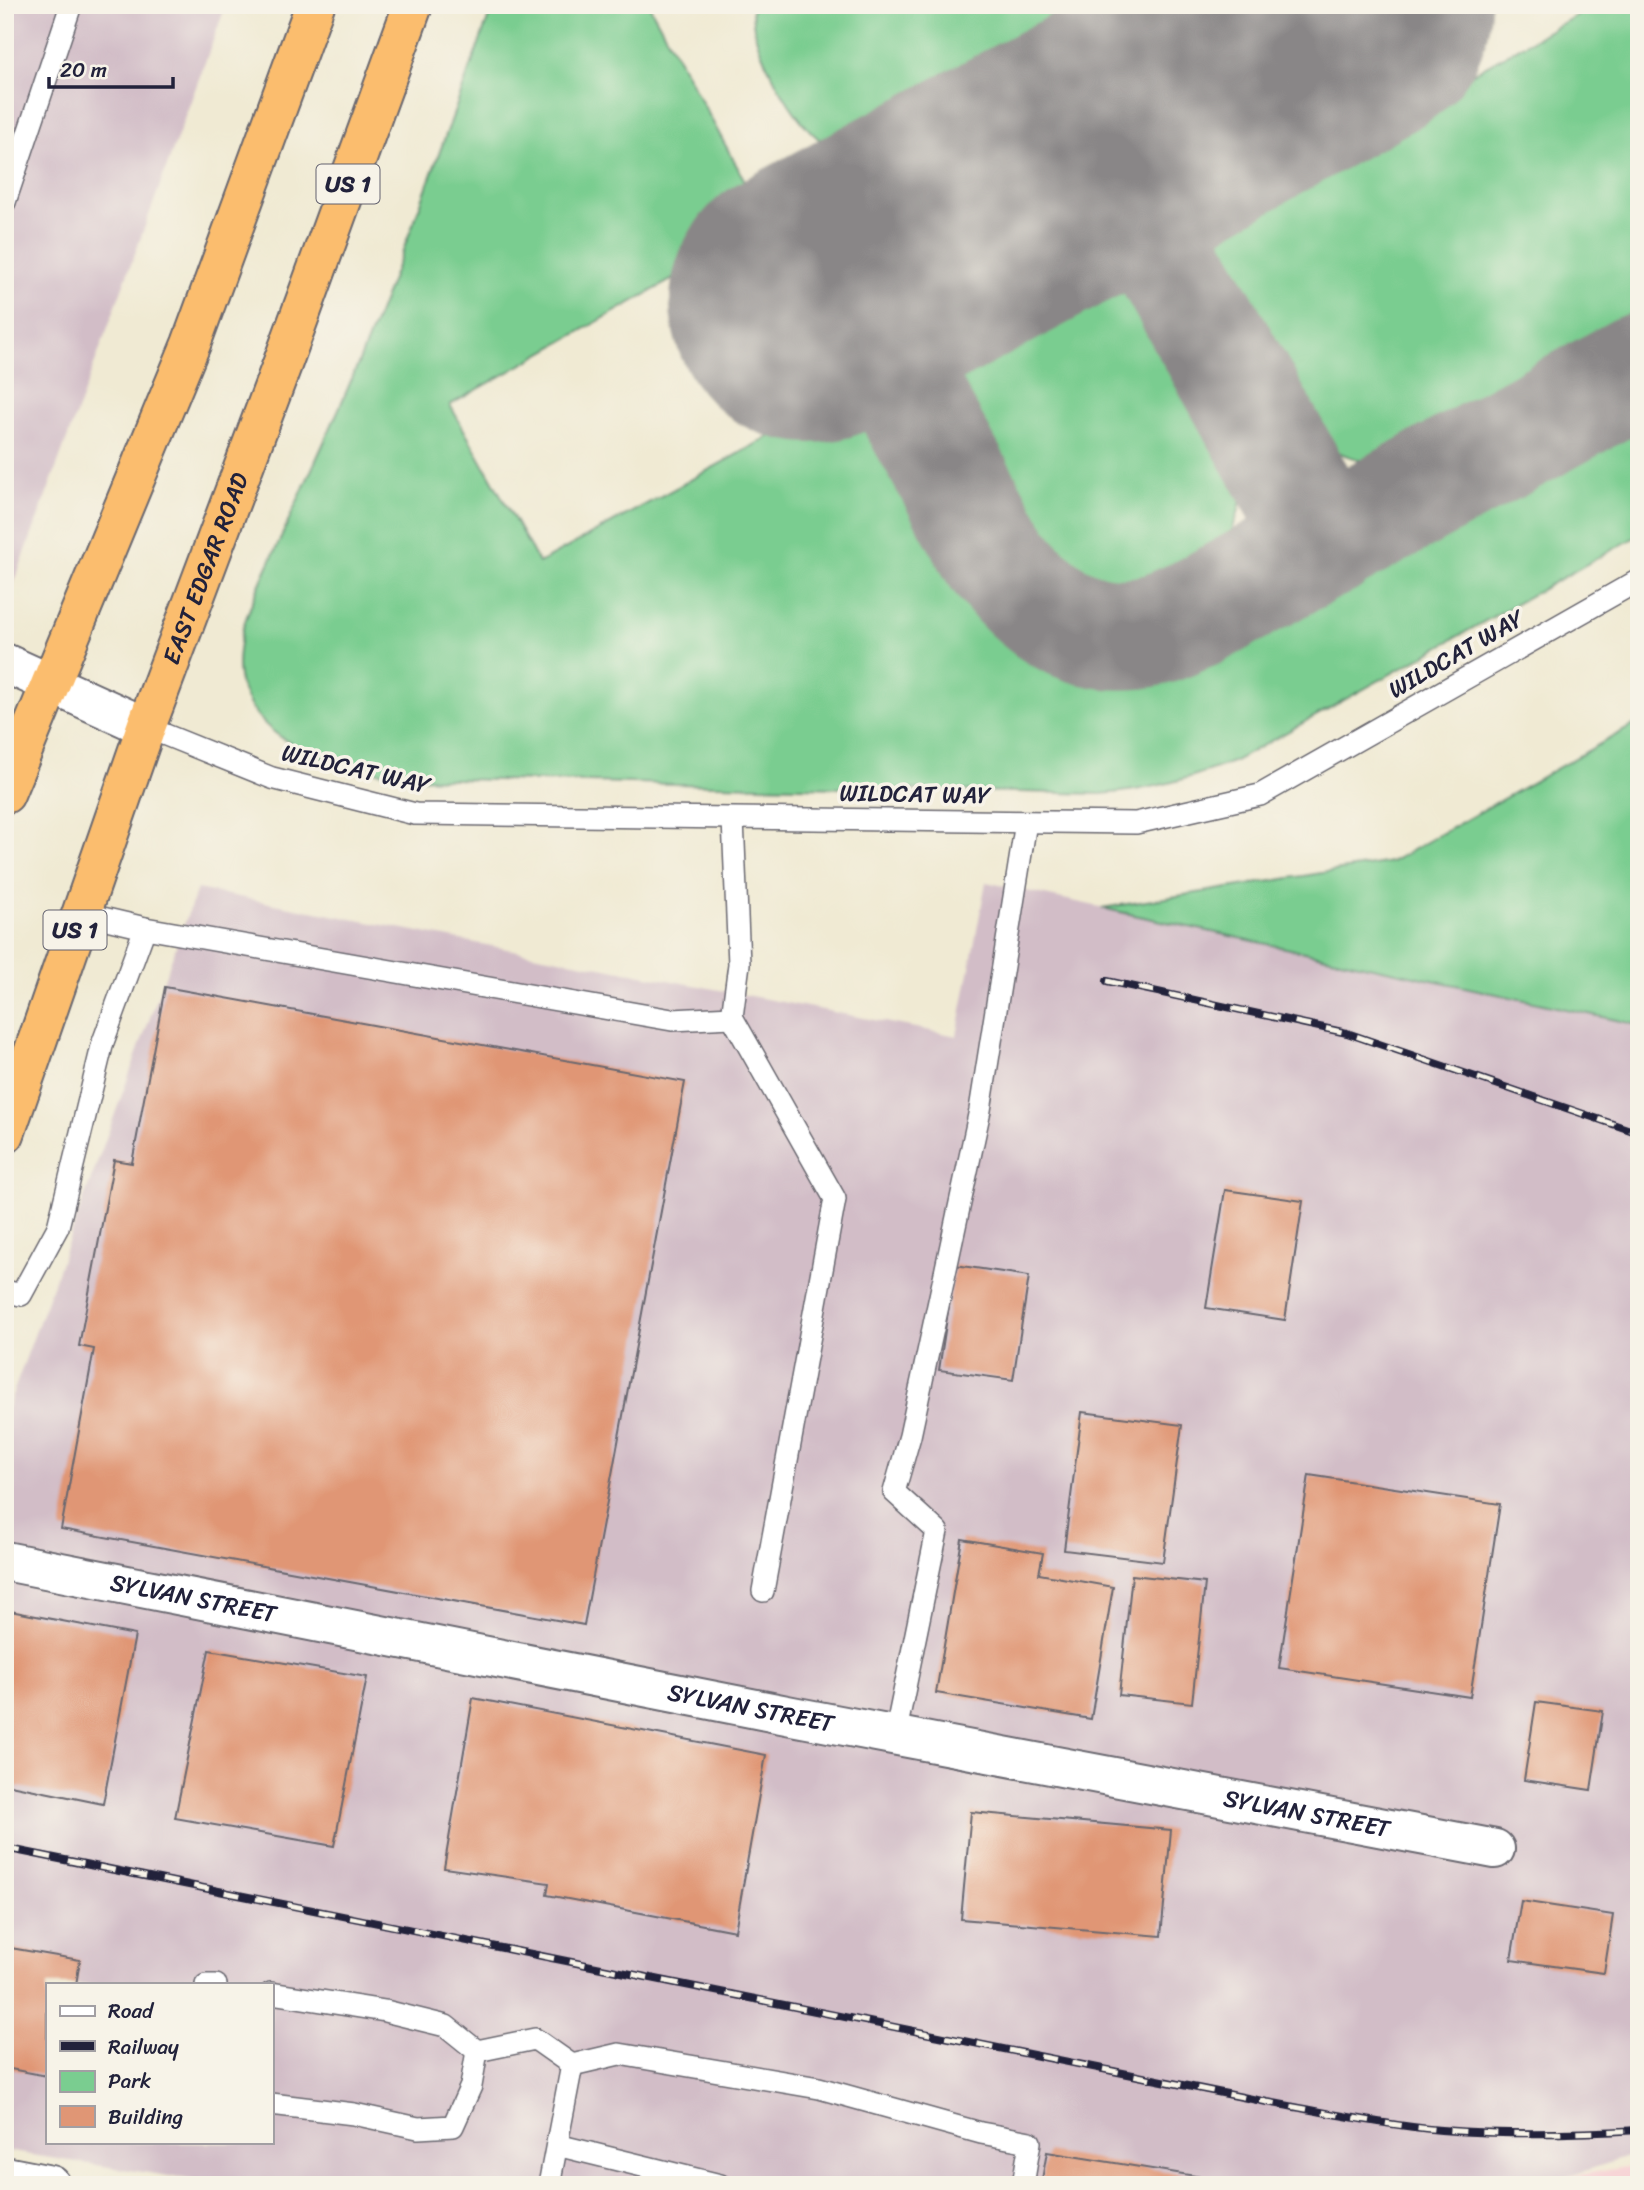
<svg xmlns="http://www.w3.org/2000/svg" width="1644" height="2190" font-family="Sriracha,sans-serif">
<rect width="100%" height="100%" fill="#f7f3e8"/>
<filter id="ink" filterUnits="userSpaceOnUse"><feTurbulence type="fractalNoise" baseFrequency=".0143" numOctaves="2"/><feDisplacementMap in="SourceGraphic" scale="14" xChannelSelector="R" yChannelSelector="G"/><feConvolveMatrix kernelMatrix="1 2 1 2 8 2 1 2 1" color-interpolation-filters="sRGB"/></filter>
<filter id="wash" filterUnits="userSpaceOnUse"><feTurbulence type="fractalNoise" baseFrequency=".00686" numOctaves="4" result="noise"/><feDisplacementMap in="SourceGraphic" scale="28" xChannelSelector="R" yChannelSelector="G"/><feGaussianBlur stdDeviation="1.57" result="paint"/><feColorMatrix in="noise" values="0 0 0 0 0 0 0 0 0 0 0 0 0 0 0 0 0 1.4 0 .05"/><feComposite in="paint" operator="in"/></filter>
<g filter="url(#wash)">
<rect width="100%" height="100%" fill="#f0ead3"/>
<!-- built -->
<polygon fill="#f7cfd3" points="1639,2165 1639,2185 1546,2185 1577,2175"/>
<!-- industrial -->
<g fill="#d2bdc7" fill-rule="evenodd">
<polygon points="5,5 226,5 5,608"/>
<path d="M986,882L1639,1025V2153L1542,2185H227L5,2151V1415L197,889L957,1036ZM47,1985H271V2143H47Z"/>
</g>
<!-- green -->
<g fill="#7acd90" stroke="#4e7866" stroke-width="2">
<path d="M493,5H649L763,214L764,225L758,231L450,405L539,563L794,423L821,411L846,412L869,417L887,432L977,593L1004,623L1038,648L1079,665L1122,670L1167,664L1206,648L1639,406V535L1235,761C1188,779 1153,790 1101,794L412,778C351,767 263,755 241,685C235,667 239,645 243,628C252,598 267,568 280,540C304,485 330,431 353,376C404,254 448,129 493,5Z"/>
<path d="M752,5H1114L897,127C881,135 861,149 842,149C808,149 764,67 756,37C753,27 752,16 752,5Z"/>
<path d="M1595,5H1639V328L1418,451C1408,454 1397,459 1386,460C1341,466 1309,436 1286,401L1204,260L1198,246V231L1205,223Z"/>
<path d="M1123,270L1135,274L1233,445C1235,451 1239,458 1240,465C1248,500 1232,544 1205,567C1191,579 1169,586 1152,591C1124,599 1094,598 1069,584C1033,563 1017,521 998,486C982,456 966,426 950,397L946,385L949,369Z"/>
<polygon points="1639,722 1639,1025 1102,908 1391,862"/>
</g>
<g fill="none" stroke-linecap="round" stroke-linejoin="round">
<!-- taxiway -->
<g stroke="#898687" stroke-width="112">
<polyline points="1104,145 1327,543"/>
<path d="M846,283L994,552C1032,609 1083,646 1154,630C1167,627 1181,619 1195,614L1639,369"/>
</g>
<!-- runway -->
<polyline stroke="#898687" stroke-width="280" points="810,303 1104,145 1351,5"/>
</g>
<g id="blocks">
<!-- building -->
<g fill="#e09675">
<polygon points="165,987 685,1082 584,1625 61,1529 94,1349 79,1346 114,1160 132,1163"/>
<polygon points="1225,1190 1303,1201 1285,1320 1206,1308"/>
<polygon points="955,1265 1029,1276 1013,1380 939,1370"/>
<polygon points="1082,1412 1182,1425 1163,1562 1064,1550"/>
<polygon points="1309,1475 1500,1504 1470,1697 1279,1668"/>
<polygon points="962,1539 1043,1553 1039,1574 1113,1587 1091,1719 936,1693"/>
<polygon points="1132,1575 1205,1583 1192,1703 1119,1695"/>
<polygon points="5,1610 135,1635 103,1804 5,1784"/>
<polygon points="209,1650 367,1677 334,1846 175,1818"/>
<polygon points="473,1698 766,1755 735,1931 547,1895 549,1883 444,1868"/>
<polygon points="1536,1702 1603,1711 1591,1790 1524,1780"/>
<polygon points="971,1812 1171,1830 1161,1936 961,1919"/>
<polygon points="1521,1901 1613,1915 1604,1973 1511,1960"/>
<polygon points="5,1947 80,1960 76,1985 47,1985 47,2076 5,2068"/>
<polygon points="1047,2152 1239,2183 1239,2185 1041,2185"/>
</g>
</g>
</g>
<g filter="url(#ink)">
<use href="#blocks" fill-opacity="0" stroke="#6a6870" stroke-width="2"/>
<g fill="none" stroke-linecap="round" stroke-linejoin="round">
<!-- service casing -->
<g stroke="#6a6870" stroke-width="24">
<g id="service">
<polyline points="5,202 71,5"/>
<polyline points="146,727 272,778 415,814 1136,823 1260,795 1639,580"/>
<polyline points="733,819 739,964 732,1017 835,1199 763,1591"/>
<polyline points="81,913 145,928 672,1020 732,1017"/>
<polyline points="5,1291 21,1295 58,1227 103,1042 145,928"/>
<polyline points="895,1736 937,1531 894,1492 910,1436 980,1110 1026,822"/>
<polyline points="206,1985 216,1985"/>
<polyline points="271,1993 385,2011 446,2026 477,2051"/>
<polyline points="477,2051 535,2039 572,2065 549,2185"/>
<polyline points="572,2065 619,2054 819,2088 981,2133 1030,2142 1023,2185"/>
<polyline points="271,2104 354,2114 418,2128 453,2126 471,2086 477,2051"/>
<polyline points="557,2145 720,2185"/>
</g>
</g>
<!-- minor casing -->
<g stroke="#6a6870" stroke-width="42">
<g id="minor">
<polyline points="5,663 146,727"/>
<path id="s1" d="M5,1561L792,1716L1495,1849"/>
<polyline points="5,2176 51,2185"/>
</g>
</g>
<!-- trunk casing -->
<g stroke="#6a6870" stroke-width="42">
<g id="trunk">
<polyline points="5,794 191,344 315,5"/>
<path id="s2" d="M5,1134L146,727L283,362L413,5"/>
</g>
</g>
<!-- service -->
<use href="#service" stroke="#fff" stroke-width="21"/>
<!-- minor -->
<use href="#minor" stroke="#fff" stroke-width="38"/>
<!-- trunk -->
<use href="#trunk" stroke="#fbbd6e" stroke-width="38"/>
<!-- rail casing -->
<g stroke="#22223b" stroke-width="8">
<g id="rail">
<polyline points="1107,981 1347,1033 1639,1133"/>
<path d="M5,1848L1267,2102C1325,2112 1383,2125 1441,2130C1507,2135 1573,2134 1639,2130"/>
</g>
</g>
<!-- rail -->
<use href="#rail" stroke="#f7f3e8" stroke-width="5" stroke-dasharray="16" stroke-linecap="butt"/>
</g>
</g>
<g text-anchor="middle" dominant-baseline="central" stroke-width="7" stroke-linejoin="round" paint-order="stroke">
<!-- shield labels -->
<g fill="#f7f3e8" stroke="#62616f" stroke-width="2">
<rect x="316.5" y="164.5" width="63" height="39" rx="5"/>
<rect x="43.5" y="910.5" width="63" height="39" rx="5"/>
</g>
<g font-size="23" font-weight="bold" fill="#22223b">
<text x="348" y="184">US 1</text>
<text x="75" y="930">US 1</text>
</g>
<!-- street labels -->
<g font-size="24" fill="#22223b" stroke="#f7f3e8">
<text stroke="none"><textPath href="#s2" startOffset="600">EAST EDGAR ROAD</textPath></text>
<text transform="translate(1456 654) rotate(-30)">WILDCAT WAY</text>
<text transform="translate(356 769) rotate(13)">WILDCAT WAY</text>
<text transform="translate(915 794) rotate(1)">WILDCAT WAY</text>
<text stroke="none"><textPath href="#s1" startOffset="192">SYLVAN STREET</textPath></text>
<text stroke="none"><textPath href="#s1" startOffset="760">SYLVAN STREET</textPath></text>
<text stroke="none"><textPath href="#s1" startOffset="1326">SYLVAN STREET</textPath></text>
</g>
</g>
<!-- margin -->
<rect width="1644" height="2190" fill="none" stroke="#f7f3e8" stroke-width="28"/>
<!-- legend -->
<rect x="46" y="1983" width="228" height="161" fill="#f7f3e8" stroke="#a29fa3" stroke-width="2"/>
<rect x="60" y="2006" width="35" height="10" fill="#ffffff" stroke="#a29fa3" stroke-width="2"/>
<text x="108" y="2018" font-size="21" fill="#22223b">Road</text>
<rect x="60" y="2041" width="35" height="10" fill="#22223b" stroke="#a29fa3" stroke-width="2"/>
<text x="108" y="2054" font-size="21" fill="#22223b">Railway</text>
<rect x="60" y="2071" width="35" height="21" fill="#7acd90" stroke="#a29fa3" stroke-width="2"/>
<text x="108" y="2088" font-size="21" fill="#22223b">Park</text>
<rect x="60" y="2106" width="35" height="21" fill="#e09675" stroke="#a29fa3" stroke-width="2"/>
<text x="108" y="2124" font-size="21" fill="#22223b">Building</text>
<!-- scale -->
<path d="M49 77v10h124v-10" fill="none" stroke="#22223b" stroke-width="3.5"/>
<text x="60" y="77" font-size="21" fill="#22223b" stroke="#f7f3e8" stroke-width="5" paint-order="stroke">20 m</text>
</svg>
